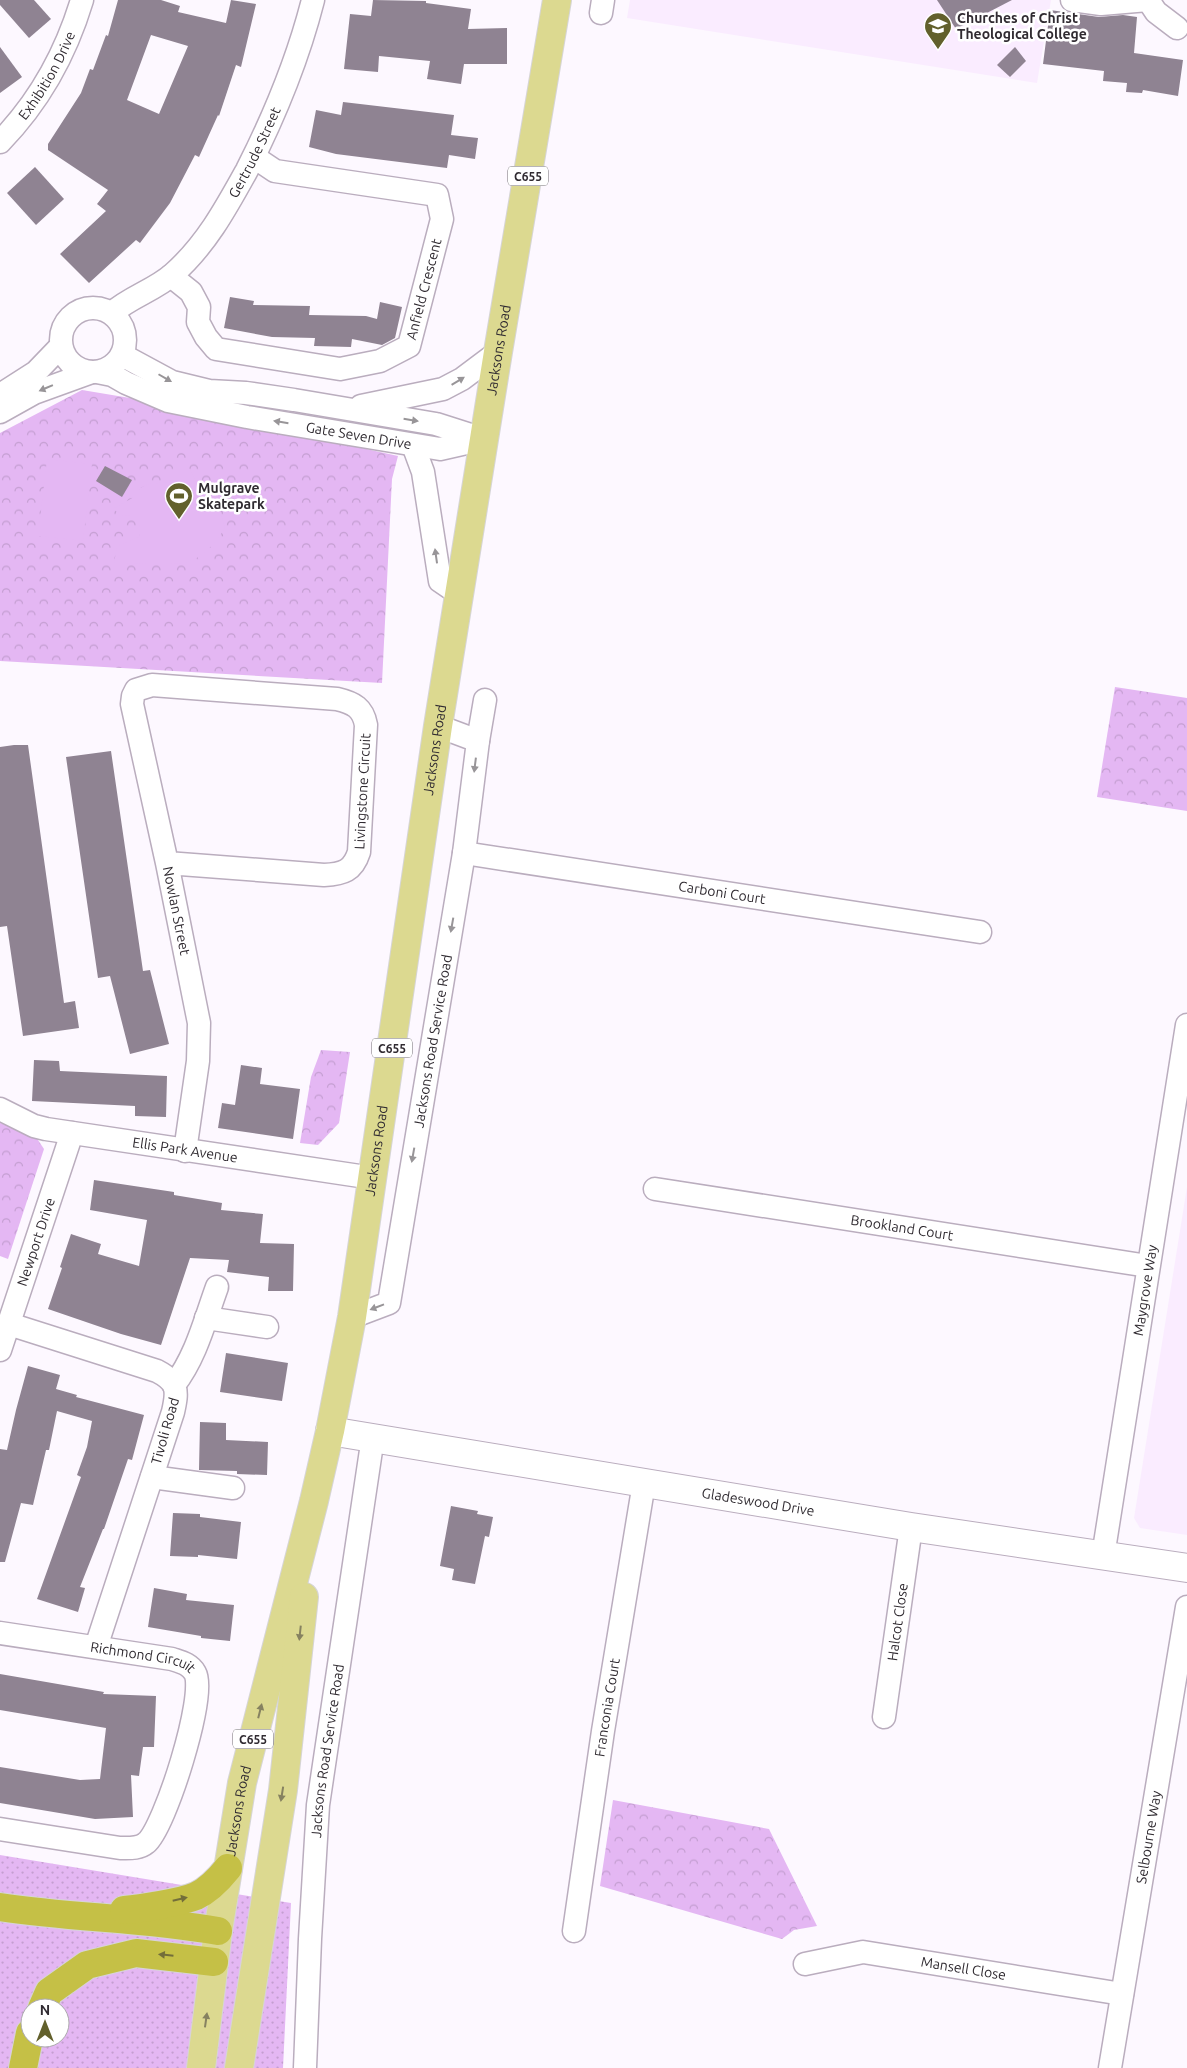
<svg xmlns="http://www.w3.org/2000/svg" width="1187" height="2068" font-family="Ubuntu,sans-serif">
<defs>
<pattern id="grass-dots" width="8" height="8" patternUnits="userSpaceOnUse" patternTransform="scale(1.25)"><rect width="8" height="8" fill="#e4b7f3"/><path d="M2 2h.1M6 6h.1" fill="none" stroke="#c49ed1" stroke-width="1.8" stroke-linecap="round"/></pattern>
<pattern id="park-crowns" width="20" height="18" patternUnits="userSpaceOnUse" patternTransform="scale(1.25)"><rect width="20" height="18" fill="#e4b7f3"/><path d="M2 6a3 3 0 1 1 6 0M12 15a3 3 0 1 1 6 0" fill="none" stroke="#c49ed1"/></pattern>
</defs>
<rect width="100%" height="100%" fill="#fdf8ff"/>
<!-- built -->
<g fill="#faecff">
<polygon points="630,0 1051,0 1037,83 627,18"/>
<polygon points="1187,1187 1187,1535 1140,1528 1134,1518"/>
</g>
<!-- grass -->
<path fill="url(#grass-dots)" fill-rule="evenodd" d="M0,1855L291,1903L283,2068H0ZM30,2008H60V2038H30Z"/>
<!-- park -->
<g fill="url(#park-crowns)">
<polygon points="82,390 148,401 398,456 392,479 382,683 0,661 0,433"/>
<polygon points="1115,687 1187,698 1187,811 1097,797"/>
<polygon points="321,1050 350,1052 339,1123 318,1145 300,1143 311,1077"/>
<polygon points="0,1123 34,1134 44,1149 8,1259 0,1256"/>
<polygon points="613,1800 769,1829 817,1926 794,1930 782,1939 600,1886"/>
</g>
<!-- pitch -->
<g fill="#e4b7f3">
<polygon points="47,459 92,464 83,541 38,536"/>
<path d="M190,469L196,482L200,503L221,514L225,528C216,542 205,556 188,562C178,566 129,563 114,563L117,546L139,537L140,525L131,516L121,515L113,509L134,497L140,488L149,484L167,482L179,471Z"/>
</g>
<!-- building -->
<g fill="#8f8392" fill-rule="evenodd">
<polygon points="0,0 34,0 51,19 29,38 0,5"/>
<path d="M118,0H161L180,6L178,12L226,23L231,0L256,4L241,67L236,65L219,116L218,115L199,157L195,155L170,203L140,243L136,240L89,283L60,254L106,211L97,204L108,190L48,150V144L81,93L90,69L93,70L106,35L108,36ZM151,35L188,46L159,114L127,100Z"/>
<polygon points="373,0 426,1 426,3 471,9 468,29 507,28 507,64 464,64 461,84 427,79 430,61 379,56 378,72 344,69 350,14 371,16"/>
<polygon points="937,0 1012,0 956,29"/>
<polygon points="1050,10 1099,17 1123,15 1137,17 1134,53 1183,60 1178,96 1143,90 1142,93 1126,92 1127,83 1103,81 1104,71 1043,64"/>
<polygon points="0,47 22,77 0,93"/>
<polygon points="1015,47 1026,61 1010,77 997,65"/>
<polygon points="343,102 454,115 451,135 478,138 475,159 449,155 447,168 336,154 309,147 316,110 341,115"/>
<polygon points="35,167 64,199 36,225 7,193"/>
<polygon points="230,297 254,301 253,305 310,306 309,315 366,316 377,319 380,302 402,307 395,338 382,345 352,339 351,347 314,346 315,338 272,337 224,328"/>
<polygon points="105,466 132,480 122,497 96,481"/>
<polygon points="14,745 28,745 64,1003 75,1001 79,1028 23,1036 7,926 0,927 0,747"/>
<polygon points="111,751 143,971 150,970 169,1044 130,1054 110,976 98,978 66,757"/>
<polygon points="34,1060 59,1061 60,1071 167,1076 166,1117 135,1116 135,1106 32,1101"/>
<polygon points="241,1065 262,1068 260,1084 300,1089 293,1139 218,1128 222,1103 235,1105"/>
<polygon points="94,1180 174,1192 174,1195 222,1203 221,1210 263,1214 260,1243 294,1244 293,1291 268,1291 269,1277 227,1272 229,1260 190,1258 161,1345 121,1334 48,1309 62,1268 60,1267 71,1234 101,1244 98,1254 139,1266 147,1220 90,1210"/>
<polygon points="226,1353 288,1363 282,1401 220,1392"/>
<polygon points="28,1366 60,1375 56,1389 77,1395 76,1397 144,1415 132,1460 128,1459 104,1529 103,1529 80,1587 85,1588 78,1612 37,1599 81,1477 77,1475 87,1447 92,1421 57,1411 49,1450 46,1450 33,1505 21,1503 5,1562 0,1562 0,1449 7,1450 16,1410"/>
<polygon points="200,1422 226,1423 226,1440 268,1442 267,1475 237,1474 237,1471 199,1470"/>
<polygon points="451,1506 478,1511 477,1514 493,1517 489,1537 485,1536 475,1584 452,1580 454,1569 440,1566"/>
<polygon points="173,1513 200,1514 200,1517 241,1522 237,1559 198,1555 198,1557 170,1556"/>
<polygon points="154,1588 187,1594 186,1600 234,1605 230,1641 201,1638 201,1636 148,1627"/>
<polygon points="0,1674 104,1692 103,1694 156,1696 154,1747 143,1747 139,1776 131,1775 133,1817 95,1819 0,1803 0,1767 80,1780 100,1779 106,1728 0,1710"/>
</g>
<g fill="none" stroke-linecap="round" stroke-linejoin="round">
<!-- street casing -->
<g stroke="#baadbe" stroke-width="25">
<g id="street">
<polyline points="1072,0 1101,4 1148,0"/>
<polyline points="1148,0 1156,12 1177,28"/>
<polyline points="601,13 603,0"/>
<path id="s1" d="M0,142C39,102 66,53 82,0"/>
<path id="s2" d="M171,276L191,292L199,307L198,322L206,337L216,349L340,369L380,361L409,346L442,219L437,195L275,171L254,157"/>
<circle cx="93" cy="340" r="32"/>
<path id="s3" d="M112,313C130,297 155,290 173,274C206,245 226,208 247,170C275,115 298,59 313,0"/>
<polyline points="122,355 172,382 209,391 246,393 294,400 436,424 483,439"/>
<path id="s4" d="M97,372L112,375L126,383L168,401L247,417L440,449L484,439"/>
<polyline points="0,395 36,372 61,346"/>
<polyline points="361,406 443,389 462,379 498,352"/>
<polyline points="0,412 34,393 92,372"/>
<polyline points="413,445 423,472 440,581 459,594"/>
<polyline points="478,741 485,700"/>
<path id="s5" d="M464,853L980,932"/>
<path id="s6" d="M167,863L324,875C343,874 353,871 359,852L366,725C363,708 354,703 337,699L152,685L136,690L133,696L132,704L167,863L199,1023L198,1061L185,1151"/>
<path id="s7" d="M0,1109L34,1126L46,1129L373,1178"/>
<path id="s8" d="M655,1189L1148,1266"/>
<path id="s9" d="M352,1317L389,1303L464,853L478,741L438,726"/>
<polyline points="206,1318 267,1327"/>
<path d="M9,1324L157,1371C178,1382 178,1390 173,1412L96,1647"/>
<path id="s10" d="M0,1350L72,1133"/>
<path d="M174,1385C196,1357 205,1320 217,1287"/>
<polyline points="152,1477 233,1488"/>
<path id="s11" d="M1103,1556L1187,1025"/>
<path id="s12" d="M0,1633L172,1659C181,1662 190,1664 195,1673C207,1694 165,1828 146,1843C139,1849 129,1848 120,1848L0,1829"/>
<path id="s13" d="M884,1717L911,1527"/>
<path id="s14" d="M574,1931L603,1731L644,1483"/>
<path id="s15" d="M805,1964L863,1952L1122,1994"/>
<path id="s16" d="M305,2068L310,1939L318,1805L373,1437"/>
<path id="s17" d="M1110,2068L1187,1607"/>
</g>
</g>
<!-- secondary casing -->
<g stroke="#baadbe" stroke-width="30">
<g id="secondary">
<path id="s18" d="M330,1431L911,1527L1187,1568"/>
</g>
</g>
<!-- primary casing -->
<g stroke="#d6d5d6" stroke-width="30">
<g id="primary">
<path id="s19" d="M201,2068L218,1931L242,1783L314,1501L330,1431L352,1317L438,726L498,352L557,0"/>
<polyline points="239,2068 283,1790 304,1597"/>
</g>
</g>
<!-- highway casing -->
<g stroke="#d6d5d6" stroke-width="30">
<g id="highway">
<path d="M0,1907C72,1918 146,1918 218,1931"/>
<path d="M124,1910C141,1909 181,1902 196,1896C209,1890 220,1878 228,1868"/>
<polyline points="42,2008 49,1992 87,1965 136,1953 214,1962"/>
<polyline points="23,2068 30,2033"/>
</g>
</g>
<!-- street -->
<use href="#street" stroke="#fff" stroke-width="22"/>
<!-- secondary -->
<use href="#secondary" stroke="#fff" stroke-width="28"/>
<!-- primary -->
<use href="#primary" stroke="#dcd990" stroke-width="28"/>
<!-- highway -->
<use href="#highway" stroke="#c5c046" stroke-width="28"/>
</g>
<!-- one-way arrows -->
<defs><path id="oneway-solid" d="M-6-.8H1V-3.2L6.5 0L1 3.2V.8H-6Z" transform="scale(1.25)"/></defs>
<g fill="#989598">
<use href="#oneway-solid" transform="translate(165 378) rotate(30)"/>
<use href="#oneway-solid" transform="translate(458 381) rotate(-31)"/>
<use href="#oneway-solid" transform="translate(46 388) rotate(157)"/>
<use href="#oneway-solid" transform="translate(411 420) rotate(9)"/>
<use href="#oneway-solid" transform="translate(281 422) rotate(-171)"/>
<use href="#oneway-solid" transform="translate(436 556) rotate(-98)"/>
<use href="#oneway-solid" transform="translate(475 765) rotate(97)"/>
<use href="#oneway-solid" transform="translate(452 925) rotate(100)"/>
<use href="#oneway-solid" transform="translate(413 1155) rotate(100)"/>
<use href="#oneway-solid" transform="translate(377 1307) rotate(159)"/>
</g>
<g fill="#868260">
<use href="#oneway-solid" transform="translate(300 1633) rotate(96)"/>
<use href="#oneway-solid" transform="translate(260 1711) rotate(-76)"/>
<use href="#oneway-solid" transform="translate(282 1794) rotate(99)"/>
<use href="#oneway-solid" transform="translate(206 2020) rotate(-82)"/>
</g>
<g fill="#736e3a">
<use href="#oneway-solid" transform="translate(180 1899) rotate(-13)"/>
<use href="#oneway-solid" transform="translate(166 1955) rotate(-174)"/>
</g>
<!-- icons -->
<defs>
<g id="university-pin" transform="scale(1.4375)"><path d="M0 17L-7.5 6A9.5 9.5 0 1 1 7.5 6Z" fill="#62602c" stroke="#fff"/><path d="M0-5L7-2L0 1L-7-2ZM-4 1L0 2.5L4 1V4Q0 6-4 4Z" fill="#fff"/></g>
<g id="stadium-pin" transform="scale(1.4375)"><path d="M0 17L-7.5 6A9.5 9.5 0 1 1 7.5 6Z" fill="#62602c" stroke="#fff"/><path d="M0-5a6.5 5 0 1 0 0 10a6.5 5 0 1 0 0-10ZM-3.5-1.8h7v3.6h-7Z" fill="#fff"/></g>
</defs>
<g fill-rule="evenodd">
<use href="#university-pin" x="938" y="26"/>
<use href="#stadium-pin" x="179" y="496"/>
</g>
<g text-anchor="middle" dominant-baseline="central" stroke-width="5" stroke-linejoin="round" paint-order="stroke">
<!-- shield labels -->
<g fill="#fff" stroke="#6e6b6f" stroke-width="1">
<rect x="508" y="166.5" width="40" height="19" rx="4"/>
<rect x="372" y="1038.5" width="40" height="19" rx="4"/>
<rect x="233" y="1729.5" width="40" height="19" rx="4"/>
</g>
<g font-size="12" font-weight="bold" fill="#302b31">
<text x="528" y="176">C655</text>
<text x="392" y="1048">C655</text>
<text x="253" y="1739">C655</text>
</g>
<!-- poi labels -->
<g font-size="14" font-weight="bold" fill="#302b31" stroke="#fff" text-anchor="start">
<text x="957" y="18">Churches of Christ<tspan x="957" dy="16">Theological College</tspan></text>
<text x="198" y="488">Mulgrave<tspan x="198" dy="16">Skatepark</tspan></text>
</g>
<!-- street labels -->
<g font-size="14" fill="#302b31" stroke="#fff">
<text stroke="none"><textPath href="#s1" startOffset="82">Exhibition Drive</textPath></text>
<text stroke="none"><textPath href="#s3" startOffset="220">Gertrude Street</textPath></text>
<text stroke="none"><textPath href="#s2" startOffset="348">Anfield Crescent</textPath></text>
<text stroke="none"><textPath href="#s19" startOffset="1745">Jacksons Road</textPath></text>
<text stroke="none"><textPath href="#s4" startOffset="271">Gate Seven Drive</textPath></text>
<text stroke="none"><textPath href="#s19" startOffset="1340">Jacksons Road</textPath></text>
<text stroke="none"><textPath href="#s6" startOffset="264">Livingstone Circuit</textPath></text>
<text stroke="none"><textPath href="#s5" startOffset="261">Carboni Court</textPath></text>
<text stroke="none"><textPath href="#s6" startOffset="801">Nowlan Street</textPath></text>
<text stroke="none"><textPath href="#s9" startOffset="305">Jacksons Road Service Road</textPath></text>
<text stroke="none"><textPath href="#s7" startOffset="191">Ellis Park Avenue</textPath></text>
<text stroke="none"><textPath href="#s19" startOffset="935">Jacksons Road</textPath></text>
<text stroke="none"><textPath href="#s8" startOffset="250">Brookland Court</textPath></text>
<text stroke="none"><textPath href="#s10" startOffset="114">Newport Drive</textPath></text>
<text stroke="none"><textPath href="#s11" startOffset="269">Maygrove Way</textPath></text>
<text transform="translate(165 1431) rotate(-74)">Tivoli Road</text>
<text stroke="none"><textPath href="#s18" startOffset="434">Gladeswood Drive</textPath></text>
<text stroke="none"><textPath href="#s13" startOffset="96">Halcot Close</textPath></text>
<text stroke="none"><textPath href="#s12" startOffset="145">Richmond Circuit</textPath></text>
<text stroke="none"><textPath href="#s14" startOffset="226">Franconia Court</textPath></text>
<text stroke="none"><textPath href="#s16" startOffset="318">Jacksons Road Service Road</textPath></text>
<text stroke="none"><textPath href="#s19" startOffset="260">Jacksons Road</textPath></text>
<text stroke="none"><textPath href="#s17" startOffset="234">Selbourne Way</textPath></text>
<text stroke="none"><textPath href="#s15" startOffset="161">Mansell Close</textPath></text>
</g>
</g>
<!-- north arrow -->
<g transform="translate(45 2023)"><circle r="24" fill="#ffffff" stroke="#acaaad"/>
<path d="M0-4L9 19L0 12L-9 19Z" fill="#62602c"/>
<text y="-8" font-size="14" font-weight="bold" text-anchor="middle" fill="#302b31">N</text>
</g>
</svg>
